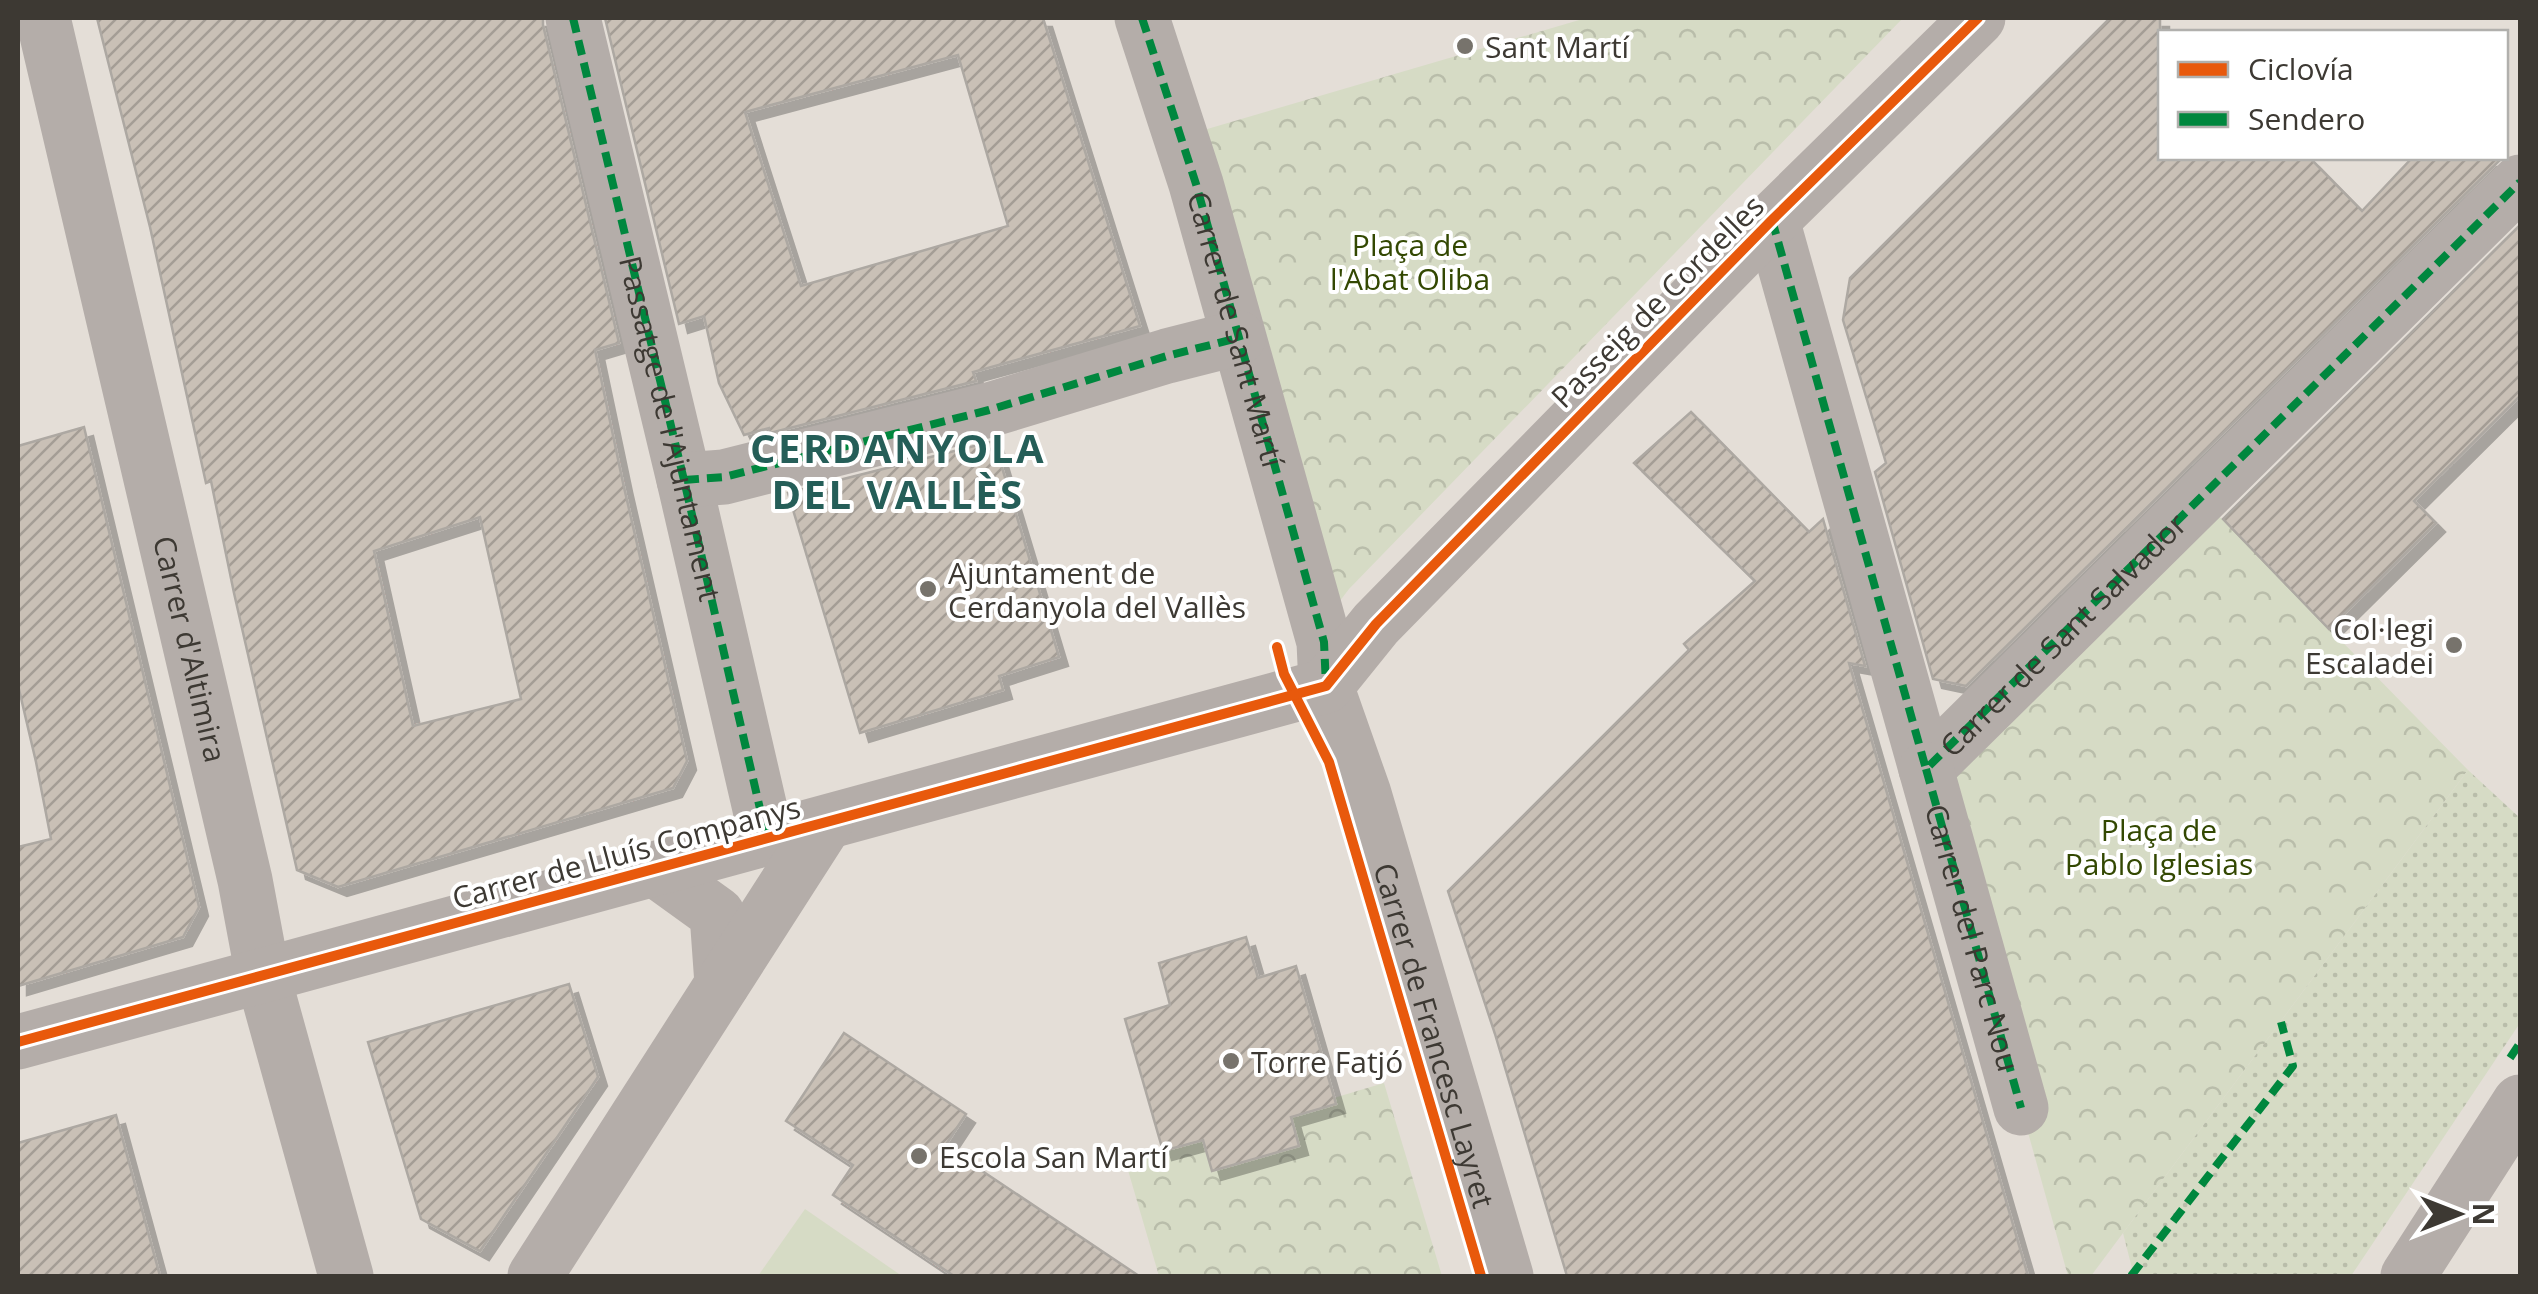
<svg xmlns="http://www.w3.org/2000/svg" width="2538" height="1294" font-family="'Open Sans',sans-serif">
<defs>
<pattern id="forest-crowns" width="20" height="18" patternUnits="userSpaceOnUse" patternTransform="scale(2.5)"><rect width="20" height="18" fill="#d6dbc5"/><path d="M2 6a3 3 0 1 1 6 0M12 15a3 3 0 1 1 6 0" fill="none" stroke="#b9bdaa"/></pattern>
<pattern id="garden-dots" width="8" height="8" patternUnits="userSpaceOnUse" patternTransform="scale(2.5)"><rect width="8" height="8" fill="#d6dbc5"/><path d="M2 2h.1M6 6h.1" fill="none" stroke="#b9bdaa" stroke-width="1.8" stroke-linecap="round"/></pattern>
<pattern id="building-hatch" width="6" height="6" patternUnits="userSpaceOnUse" patternTransform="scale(2.5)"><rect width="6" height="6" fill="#c9c0b6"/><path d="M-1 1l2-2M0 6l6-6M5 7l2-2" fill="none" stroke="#a49d95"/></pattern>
<filter id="shadow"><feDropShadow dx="9" dy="9" stdDeviation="0" flood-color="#0004"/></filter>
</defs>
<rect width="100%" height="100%" fill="#e4ded7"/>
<!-- forest -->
<g fill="url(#forest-crowns)">
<polygon points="1586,18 1903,18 1349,589 1320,627 1180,137"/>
<polygon points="2212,509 2468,770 2091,1276 2068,1276 1931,784"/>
<polygon points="1384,1083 1442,1276 1159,1276 1125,1160"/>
</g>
<!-- garden -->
<polygon fill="url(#garden-dots)" points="2468,770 2520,818 2520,1023 2351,1276 2134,1276 2123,1233"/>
<!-- pitch -->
<polygon fill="#d6dbc5" points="805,1209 902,1276 758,1276"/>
<!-- building -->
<g fill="url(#building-hatch)" stroke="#ada8a2" stroke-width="2.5" fill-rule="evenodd" filter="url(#shadow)">
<path d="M97,18H543V25L619,343L595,350L623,483L687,761L673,788L338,887L297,870L234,593L211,481L206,483L150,227ZM480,517L521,699L413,726L374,551Z"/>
<path d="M605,18H1043L1140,326L973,372L976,381L770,433L769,428L744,435L719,383L704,316L679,324ZM958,55L1008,226L801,286L745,112Z"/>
<polygon points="2110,18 2160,18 2160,158 2310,158 2362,211 2412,158 2502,158 1966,686 1933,679 1875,472 1886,463 1843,320 1850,278"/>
<polygon points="2520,225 2520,396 2414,501 2436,523 2329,629 2223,519"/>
<polygon points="1691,412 1809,532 1823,519 1865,666 1849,663 2028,1276 1567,1276 1495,1034 1448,891 1689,650 1684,644 1755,581 1634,463"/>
<polygon points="84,427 199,907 183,937 18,986 18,847 51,839 36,762 18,685 18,446"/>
<polygon points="994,441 1059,657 999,676 1003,690 860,733 788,493"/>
<polygon points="1246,937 1258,978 1296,966 1336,1104 1291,1117 1299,1146 1212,1171 1203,1140 1163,1151 1125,1019 1170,1005 1159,963"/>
<polygon points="569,984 598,1077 480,1251 421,1219 368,1042"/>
<polygon points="844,1033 966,1114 945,1146 1139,1276 954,1276 833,1195 853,1165 786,1121"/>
<polygon points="116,1115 160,1276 18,1276 18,1143"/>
</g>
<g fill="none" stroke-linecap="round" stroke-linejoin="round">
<!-- street -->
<g stroke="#b4ada9" stroke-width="55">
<path id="s1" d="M43,18L245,880L263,976L346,1276"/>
<path id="s2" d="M573,18L684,480L767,839"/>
<path id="s3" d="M1142,18L1196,184L1324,642L1326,686L1364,794L1506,1276"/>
<polyline points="1772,220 1926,769 2520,182"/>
<polyline points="684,480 724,477 989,410 1167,356 1238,338"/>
<path id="s4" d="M1926,769L2021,1108"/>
<polyline points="656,870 717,914 722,984"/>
<polyline points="18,1042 1326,686 1376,624 1772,220 1978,18"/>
<polyline points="535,1276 825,824"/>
<polyline points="2408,1276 2520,1102"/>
</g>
<!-- quiet -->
<g stroke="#00873e" stroke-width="8" stroke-dasharray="15 8" stroke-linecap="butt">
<polyline points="573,18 684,480 767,839"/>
<path id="s5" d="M1142,18L1196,184L1324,642L1326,686"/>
<path id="s6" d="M1772,220L1926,769L2520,182"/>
<polyline points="684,480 724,477 989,410 1167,356 1238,338"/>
<polyline points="1926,769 2021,1108"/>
<polyline points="2510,1058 2520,1043"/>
<polyline points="2131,1276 2293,1066 2281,1022"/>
</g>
<!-- cycleway casing -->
<g stroke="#fff" stroke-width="16">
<g id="cycleway">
<polyline points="1277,647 1284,674 1329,762 1481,1276"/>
<polyline points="18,1042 1326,686 1376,624 1772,220 1978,18"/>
</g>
</g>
<!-- cycleway -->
<use href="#cycleway" stroke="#e8590c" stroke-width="10"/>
</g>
<!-- markers -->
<g fill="#77736c" stroke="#fff" stroke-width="4">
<circle cx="1465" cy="46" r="10"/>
<circle cx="928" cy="589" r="10"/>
<circle cx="2454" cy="645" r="10"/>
<circle cx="1231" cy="1061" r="10"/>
<circle cx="919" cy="1156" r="10"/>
</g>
<g text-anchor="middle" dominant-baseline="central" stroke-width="8" stroke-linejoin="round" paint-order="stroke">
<!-- poi labels -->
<g font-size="30" fill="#3d3933" stroke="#fff" text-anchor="start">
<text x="1485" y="46">Sant Martí</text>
<text x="948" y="572">Ajuntament de<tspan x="948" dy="34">Cerdanyola del Vallès</tspan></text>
<text x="2434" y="628" text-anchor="end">Col·legi<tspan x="2434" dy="34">Escaladei</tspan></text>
<text x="1251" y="1061">Torre Fatjó</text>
<text x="939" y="1156">Escola San Martí</text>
</g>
<!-- park labels -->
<g font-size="30" fill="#334802" stroke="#fff">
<text x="1410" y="244">Plaça de<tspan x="1410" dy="34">l'Abat Oliba</tspan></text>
<text x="2159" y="829">Plaça de<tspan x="2159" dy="34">Pablo Iglesias</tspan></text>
</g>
<!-- street labels -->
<g font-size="30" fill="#3d3933" stroke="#fff">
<text transform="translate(1657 301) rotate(-45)">Passeig de Cordelles</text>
<text stroke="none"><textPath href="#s5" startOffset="325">Carrer de Sant Martí</textPath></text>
<text stroke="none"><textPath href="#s2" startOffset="422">Passatge de l'Ajuntament</textPath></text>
<text stroke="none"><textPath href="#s6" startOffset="762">Carrer de Sant Salvador</textPath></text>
<text stroke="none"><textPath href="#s1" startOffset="648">Carrer d'Altimira</textPath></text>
<text transform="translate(626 852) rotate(-15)">Carrer de Lluís Companys</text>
<text stroke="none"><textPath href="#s4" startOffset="175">Carrer del Parc Nou</textPath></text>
<text stroke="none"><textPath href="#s3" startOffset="1060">Carrer de Francesc Layret</textPath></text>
</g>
<!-- district labels -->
<g font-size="40" font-weight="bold" letter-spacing="2.5" fill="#255e58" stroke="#fff">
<text x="898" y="447">CERDANYOLA<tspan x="898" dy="46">DEL VALLÈS</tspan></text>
</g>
</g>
<!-- border -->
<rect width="2538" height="1294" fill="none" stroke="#3d3933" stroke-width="40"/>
<!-- legend -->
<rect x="2158" y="30" width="350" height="130" fill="#ffffff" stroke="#b1b0ad" stroke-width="2.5"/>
<rect x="2178" y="62" width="50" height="15" fill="#e8590c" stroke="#b1b0ad" stroke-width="2.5"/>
<text x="2248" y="80" font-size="30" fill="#3d3933">Ciclovía</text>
<rect x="2178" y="112" width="50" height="15" fill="#00873e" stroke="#b1b0ad" stroke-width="2.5"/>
<text x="2248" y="130" font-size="30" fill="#3d3933">Sendero</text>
<!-- north arrow -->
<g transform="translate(2458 1214) rotate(90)" stroke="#ffffff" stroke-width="8" paint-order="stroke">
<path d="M0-8L18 38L0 25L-18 38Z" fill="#3d3933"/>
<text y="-15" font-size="28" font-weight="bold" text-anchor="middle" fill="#3d3933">N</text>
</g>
</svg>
